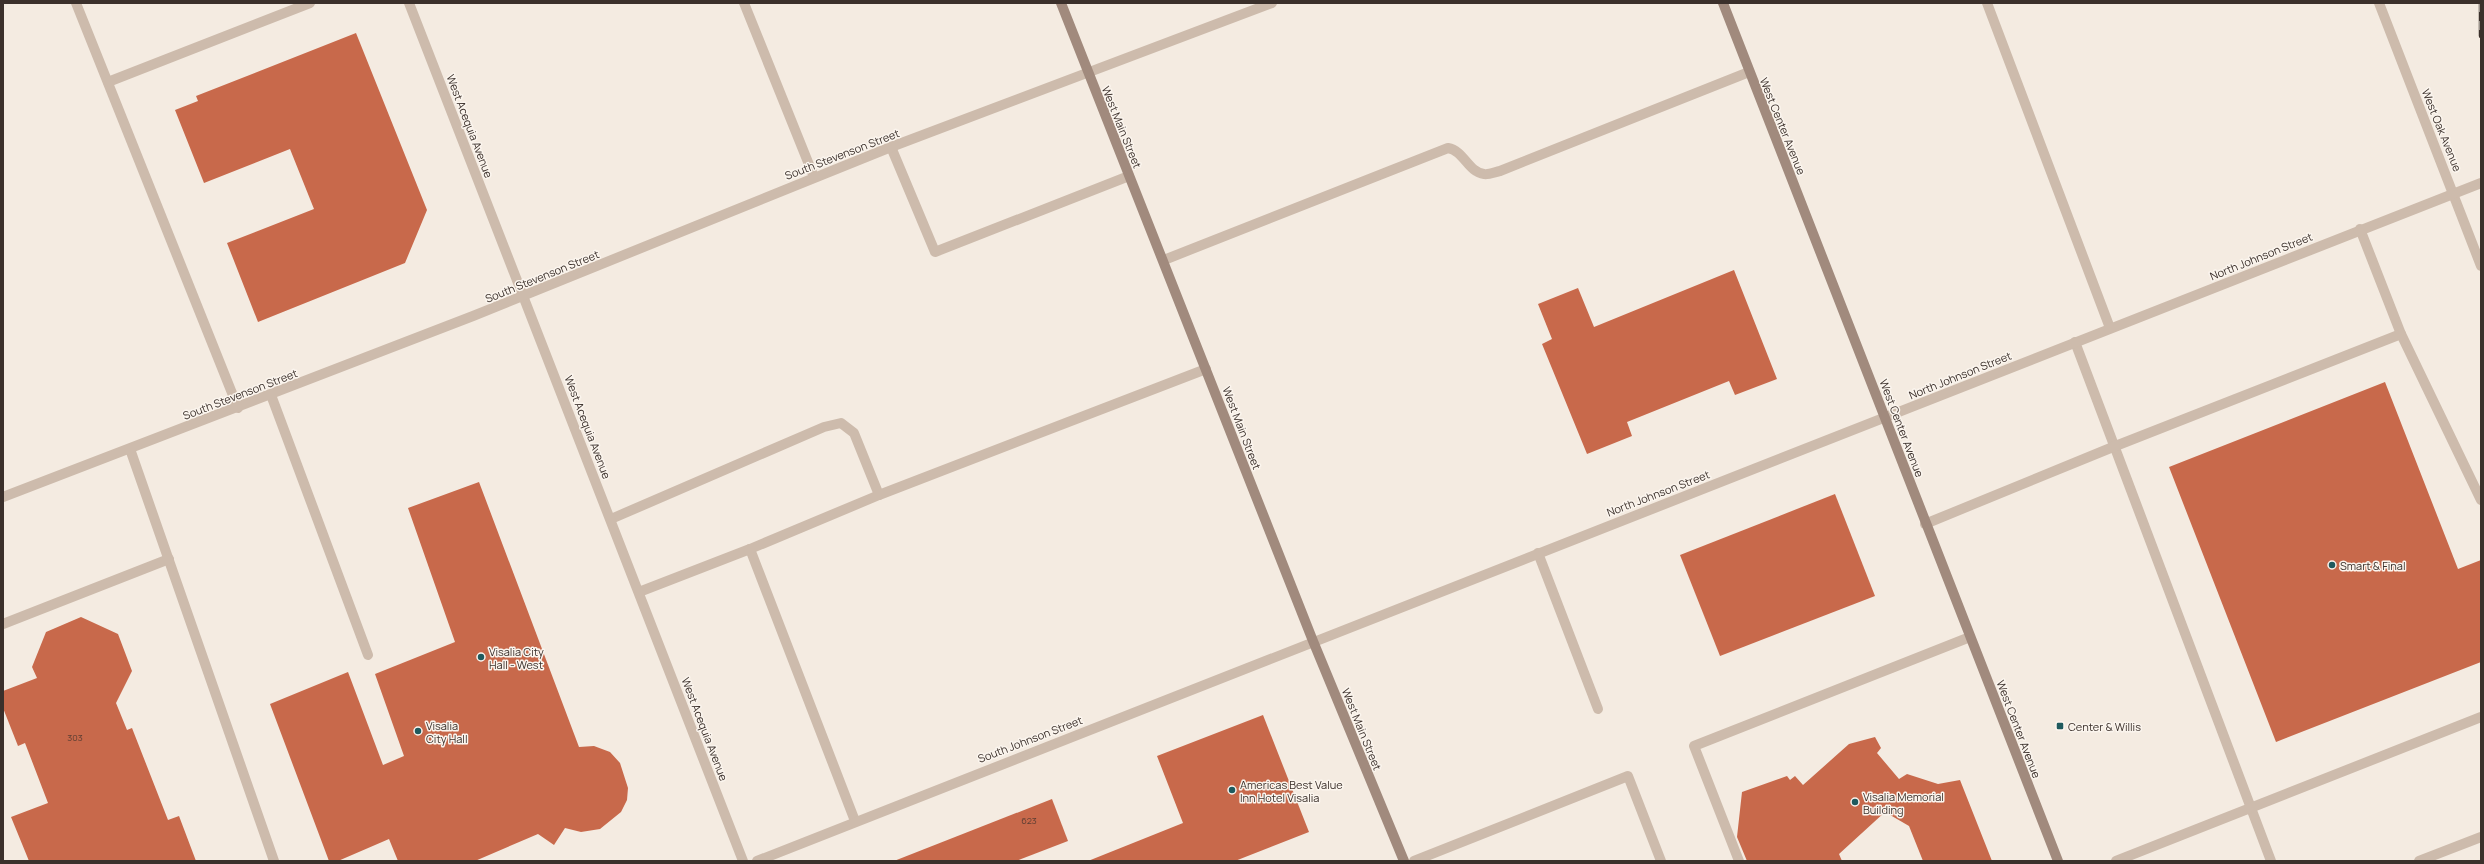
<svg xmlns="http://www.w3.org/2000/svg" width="2484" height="864" font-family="Manrope,sans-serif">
<rect width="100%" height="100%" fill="#f4ebe1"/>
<!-- building -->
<g fill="#c8694b">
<polygon points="356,33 427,210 405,263 258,322 227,243 314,209 290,149 204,183 175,110 198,101 196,96"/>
<polygon points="1734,270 1777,379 1735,395 1729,381 1627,422 1632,436 1587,454 1542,344 1552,339 1538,304 1578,288 1594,327"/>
<polygon points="2385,382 2458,569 2481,560 2481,662 2276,742 2169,467"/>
<polygon points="479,482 579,747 594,746 610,752 620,763 628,788 627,800 621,812 600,829 581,832 565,828 554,845 538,834 475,861 398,861 389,839 338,861 329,861 270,704 348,672 383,765 404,756 375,674 455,642 408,508"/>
<polygon points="1835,494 1875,596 1720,656 1680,555"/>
<polygon points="81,617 118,634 132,671 116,703 127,730 132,728 168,820 179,816 196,861 29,861 11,817 48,803 25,743 18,746 3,708 3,691 37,678 32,667 46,632"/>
<polygon points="1263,715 1309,832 1235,861 1088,861 1183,823 1157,756"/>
<polygon points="1875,737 1881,748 1877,753 1899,779 1907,774 1938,784 1960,780 1992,861 1923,861 1909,826 1885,812 1839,854 1842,861 1747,861 1737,837 1742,792 1787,776 1790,780 1795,776 1803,785 1849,744"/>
<polygon points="1052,799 1068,841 1016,861 894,861"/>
</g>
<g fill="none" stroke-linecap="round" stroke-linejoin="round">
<!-- lane -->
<g stroke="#cdbbac" stroke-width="10">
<polyline points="76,3 238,408"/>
<polyline points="744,3 814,177"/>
<polyline points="1987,3 2110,328"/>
<polyline points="108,82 310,3"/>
<polyline points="891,147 935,252 1129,176"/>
<polyline points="2360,229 2401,334"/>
<path d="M1164,260L1448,148C1464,151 1468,172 1484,174C1488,175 1495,172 1500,171L1749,72"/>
<polyline points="2075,342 2271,861"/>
<polyline points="271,395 368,655"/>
<polyline points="130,449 274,861"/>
<polyline points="611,519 824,427 841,423 854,433 879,495"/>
<polyline points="1925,524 2113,447 2401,334 2481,500"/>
<polyline points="750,549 855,821"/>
<polyline points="1538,553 1598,709"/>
<polyline points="639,592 750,549 879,495 1206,369"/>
<polyline points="3,624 169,559"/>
<polyline points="1414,861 1628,776 1661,861"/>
<polyline points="1739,861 1694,746 1970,637"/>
<polyline points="2116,861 2481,717"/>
</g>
<!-- street -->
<g stroke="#cdbbac" stroke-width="10">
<polyline points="409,3 743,861"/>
<polyline points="2379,3 2481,266"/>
<polyline points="3,497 473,316 891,147 1272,3"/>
<polyline points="757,861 2481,183"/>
<polyline points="2419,861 2481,837"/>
</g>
<!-- secondary -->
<g stroke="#a18a7d" stroke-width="10">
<polyline points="1061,3 1313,641 1404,861"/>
<polyline points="1723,3 2058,861"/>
</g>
<!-- rail casing -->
<g stroke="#3b302b" stroke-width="4.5">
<polyline id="rail" points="2481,3 2481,36"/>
</g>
<!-- rail -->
<use href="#rail" stroke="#fbf5ee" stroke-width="3" stroke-dasharray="9" stroke-linecap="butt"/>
</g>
<!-- markers -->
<g fill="#1f5a5e" stroke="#fbf5ee" stroke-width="1.5">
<circle cx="2332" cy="565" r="4"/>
<circle cx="481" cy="657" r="4"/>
<rect x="2056" y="722" width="8" height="8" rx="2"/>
<circle cx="418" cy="731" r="4"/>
<circle cx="1232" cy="790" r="4"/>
<circle cx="1855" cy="802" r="4"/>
</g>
<g text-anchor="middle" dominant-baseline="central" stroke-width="3" stroke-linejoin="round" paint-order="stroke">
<!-- number labels -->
<g font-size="9" fill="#5e3e33">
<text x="75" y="737">303</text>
<text x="1029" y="820">623</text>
</g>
<!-- street labels -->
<g font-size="11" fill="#3b302b" stroke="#fbf5ee">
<text transform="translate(470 126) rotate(69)">West Acequia Avenue</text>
<text transform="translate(1783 126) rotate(68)">West Center Avenue</text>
<text transform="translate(1122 127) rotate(68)">West Main Street</text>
<text transform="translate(2442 130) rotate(68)">West Oak Avenue</text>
<text transform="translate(842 154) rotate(-21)">South Stevenson Street</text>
<text transform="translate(2261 256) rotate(-22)">North Johnson Street</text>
<text transform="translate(542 276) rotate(-22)">South Stevenson Street</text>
<text transform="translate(1960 375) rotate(-22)">North Johnson Street</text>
<text transform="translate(240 394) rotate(-21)">South Stevenson Street</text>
<text transform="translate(588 427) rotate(69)">West Acequia Avenue</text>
<text transform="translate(1242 428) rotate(69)">West Main Street</text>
<text transform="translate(1902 428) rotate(69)">West Center Avenue</text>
<text transform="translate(1658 493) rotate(-21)">North Johnson Street</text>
<text transform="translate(705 729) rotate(69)">West Acequia Avenue</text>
<text transform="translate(1362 729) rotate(68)">West Main Street</text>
<text transform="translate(2019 729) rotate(69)">West Center Avenue</text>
<text transform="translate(1030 739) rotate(-21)">South Johnson Street</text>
</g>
<!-- poi labels -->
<g font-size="11" fill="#3b302b" stroke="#fbf5ee" text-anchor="start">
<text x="2340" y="565">Smart &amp; Final</text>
<text x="489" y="651">Visalia City<tspan x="489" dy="13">Hall - West</tspan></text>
<text x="426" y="725">Visalia<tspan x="426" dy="13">City Hall</tspan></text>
<text x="2068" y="726">Center &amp; Willis</text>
<text x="1240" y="784">Americas Best Value<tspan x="1240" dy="13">Inn Hotel Visalia</tspan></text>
<text x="1863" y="796">Visalia Memorial<tspan x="1863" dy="13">Building</tspan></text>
</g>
</g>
<!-- border -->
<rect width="2484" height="864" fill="none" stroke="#3b302b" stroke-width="8"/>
</svg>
